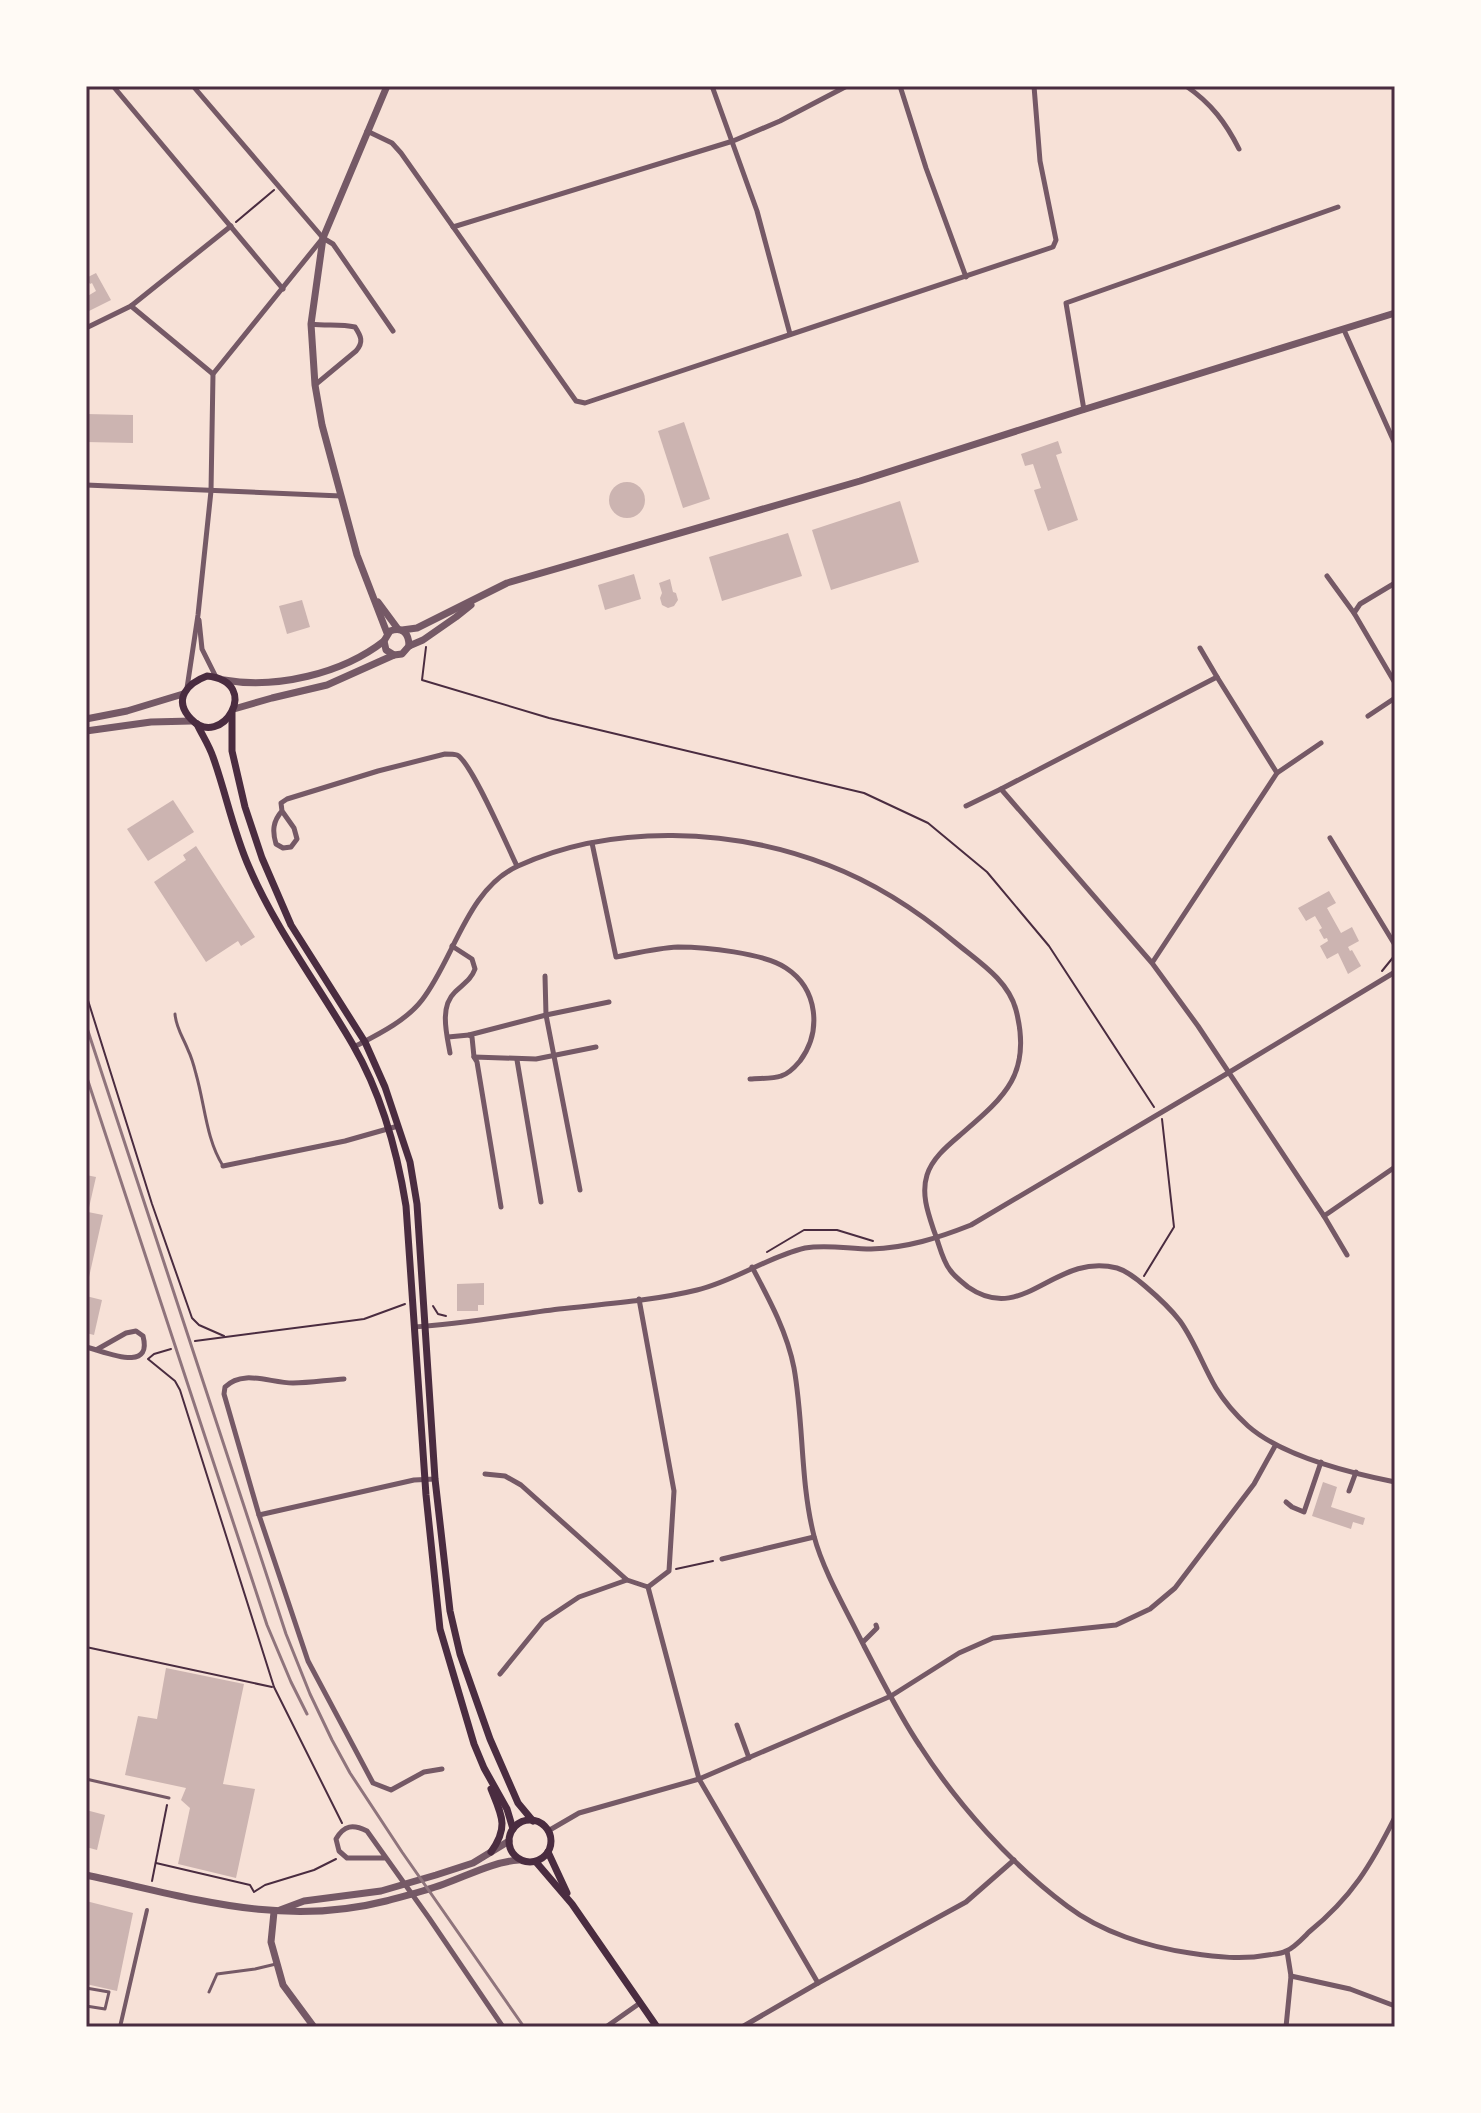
<svg xmlns="http://www.w3.org/2000/svg" width="1481" height="2113" font-family="'Exo 2',sans-serif">
<rect width="100%" height="100%" fill="#f7e1d7"/>
<!-- building -->
<g fill="#ccb4b1">
<polygon points="96,273 111,300 89,311 86,305 86,297 96,291 92,283 90,284 86,278"/>
<polygon points="86,414 133,415 133,443 86,442"/>
<polygon points="684,422 710,499 683,508 658,431"/>
<polygon points="1058,441 1062,453 1056,455 1078,520 1048,531 1034,490 1041,488 1033,464 1025,466 1021,454"/>
<circle cx="627" cy="500" r="18"/>
<polygon points="900,501 919,562 831,590 812,530"/>
<polygon points="788,533 802,576 722,601 709,557"/>
<polygon points="634,574 641,599 605,610 598,585"/>
<polygon points="670,579 673,592 676,593 678,600 674,606 668,608 662,605 660,598 662,593 659,583"/>
<polygon points="302,600 310,627 287,634 279,606"/>
<polygon points="173,800 194,832 148,861 127,829"/>
<polygon points="196,846 255,937 241,946 238,941 206,962 154,882 186,860 183,855"/>
<polygon points="1329,891 1336,903 1327,908 1341,933 1352,927 1359,941 1348,947 1350,951 1352,950 1361,966 1348,974 1338,953 1327,959 1320,946 1328,941 1327,938 1324,939 1319,930 1322,928 1315,916 1306,921 1298,908"/>
<polygon points="86,1175 96,1177 88,1212 103,1215 87,1286"/>
<polygon points="484,1283 484,1305 478,1305 478,1311 457,1311 457,1284"/>
<polygon points="86,1296 102,1300 94,1335 86,1333"/>
<polygon points="1323,1482 1337,1487 1331,1507 1365,1518 1363,1525 1353,1522 1351,1529 1312,1516"/>
<polygon points="166,1668 244,1684 223,1784 255,1789 236,1878 178,1864 190,1808 181,1800 186,1788 125,1775 138,1716 157,1719"/>
<polygon points="86,1810 105,1815 97,1850 86,1847"/>
<polygon points="86,1901 133,1913 117,1991 86,1984"/>
</g>
<g fill="none" stroke-linecap="round" stroke-linejoin="round">
<!-- path -->
<g stroke="#4a2c40" stroke-width="2">
<polyline points="236,222 274,190"/>
<polyline points="426,647 422,680 549,718 864,793 928,823 987,872 1049,946 1154,1107"/>
<polyline points="1382,971 1395,955"/>
<polyline points="86,994 152,1204 192,1318 199,1325 224,1336"/>
<polyline points="767,1252 804,1230 837,1230 873,1241"/>
<polyline points="1144,1276 1174,1227 1162,1119"/>
<polyline points="433,1306 438,1314 446,1316"/>
<polyline points="195,1341 349,1321 364,1319 405,1304"/>
<polyline points="171,1349 154,1354 148,1359 175,1381 180,1390 274,1687 342,1823"/>
<polyline points="676,1569 713,1561"/>
<polyline points="86,1647 272,1687"/>
<polyline points="156,1863 250,1885 254,1892 265,1885 314,1870 336,1859"/>
<polyline points="152,1881 167,1805"/>
</g>
<!-- service -->
<g stroke="#755966" stroke-width="3">
<path d="M175,1014C176,1028 183,1037 188,1050C192,1058 194,1066 196,1074C205,1105 206,1139 223,1166"/>
<polyline points="86,1779 169,1798"/>
<polyline points="86,1988 109,1992 105,2009 86,2006"/>
<polyline points="209,1992 217,1974 255,1969 276,1964"/>
</g>
<!-- pedestrian -->
<polyline stroke="#755966" stroke-width="4" points="120,2027 147,1910"/>
<!-- minor -->
<g stroke="#755966" stroke-width="5">
<polyline points="113,86 283,289"/>
<polyline points="193,86 323,238 333,244 393,331"/>
<polyline points="712,86 757,211 790,334"/>
<polyline points="900,86 926,168 966,277"/>
<path d="M1186,86C1211,103 1226,123 1239,149"/>
<polyline points="367,131 392,143 401,153 576,401 585,403 1053,247 1056,240 1040,161 1034,86"/>
<polyline points="453,227 733,141 780,121 847,86"/>
<polyline points="131,306 213,374"/>
<path d="M311,324C326,326 340,324 355,327C361,336 364,342 356,351L315,385"/>
<polyline points="86,328 131,306 231,226"/>
<polyline points="1344,330 1395,444"/>
<polyline points="1084,410 1066,303 1338,207"/>
<polyline points="86,485 341,496"/>
<polyline points="1327,576 1354,613"/>
<polyline points="1395,583 1360,604 1354,613 1395,683"/>
<polyline points="199,620 202,649 216,677"/>
<polyline points="1200,648 1217,677"/>
<polyline points="187,688 198,615 211,491 213,374 322,239"/>
<polyline points="1368,716 1395,698"/>
<polyline points="1277,773 1321,743"/>
<polyline points="966,806 1001,789"/>
<path d="M282,811L294,828L297,839L291,847L283,848L276,844C272,831 273,821 282,811L281,803L287,799L378,771L445,754C448,754 454,754 457,755C471,761 508,848 517,866"/>
<polyline points="1330,838 1395,945"/>
<path d="M592,843L616,957C637,953 657,948 678,947C705,947 764,953 786,968C818,989 822,1031 800,1061C795,1067 789,1074 781,1076C772,1079 760,1078 750,1079"/>
<polyline points="1152,963 1001,789 1217,677 1277,773 1152,963 1198,1026 1324,1216 1395,1167"/>
<polyline points="545,976 546,1015 580,1190"/>
<polyline points="448,1037 469,1035"/>
<path d="M354,1047C377,1035 406,1021 422,1000C454,959 467,889 518,866C612,823 733,828 828,865C875,883 918,911 956,943C979,962 1008,980 1016,1010C1033,1075 1003,1098 959,1136C946,1147 932,1159 927,1175C921,1194 928,1213 934,1231C939,1243 942,1260 950,1270C954,1276 962,1282 968,1287C1024,1326 1054,1252 1117,1268C1127,1271 1137,1279 1145,1286C1158,1297 1170,1308 1180,1321C1195,1342 1203,1366 1216,1388C1224,1401 1236,1415 1248,1426C1282,1456 1350,1473 1395,1482"/>
<path d="M450,1053C447,1035 439,1007 455,992C463,984 471,980 475,969L472,959L452,946"/>
<polyline points="474,1057 472,1037 469,1035 546,1015 609,1002"/>
<polyline points="517,1060 541,1202"/>
<polyline points="223,1166 345,1141 398,1126"/>
<polyline points="501,1207 477,1062 474,1057 536,1059 596,1047"/>
<polyline points="1324,1216 1347,1255"/>
<path d="M752,1267C769,1299 787,1332 794,1368C804,1424 800,1481 814,1536C823,1571 848,1613 864,1646C882,1680 899,1715 920,1746C958,1805 1011,1864 1067,1906C1101,1932 1148,1947 1190,1953C1217,1957 1242,1960 1268,1955C1274,1954 1281,1954 1286,1951C1294,1948 1303,1938 1309,1932C1352,1897 1371,1865 1395,1817"/>
<polyline points="639,1299 674,1491 669,1571 648,1587"/>
<path d="M414,1327C462,1324 511,1315 559,1309C604,1304 652,1301 697,1290C735,1281 767,1257 805,1248C827,1244 849,1249 871,1249C907,1248 938,1238 971,1225L1228,1073L1395,972"/>
<path d="M86,1347C104,1351 153,1374 143,1336L136,1331L126,1333L96,1350"/>
<path d="M344,1379C327,1380 310,1383 293,1383C270,1383 243,1369 225,1387L224,1394L259,1515L308,1661L373,1783L391,1790L424,1772L442,1769"/>
<polyline points="485,1474 505,1476 521,1485 627,1580 648,1587 699,1779 818,1983"/>
<polyline points="1349,1491 1356,1472"/>
<polyline points="1286,1502 1292,1507 1304,1512 1321,1462"/>
<polyline points="259,1515 414,1480 435,1479"/>
<polyline points="722,1559 814,1537"/>
<polyline points="863,1642 877,1628 876,1625"/>
<polyline points="500,1674 543,1621 579,1597 627,1580"/>
<polyline points="737,1725 749,1758"/>
<polyline points="548,1831 579,1813 699,1779 797,1737 891,1696 959,1653 993,1638 1116,1625 1150,1609 1175,1588 1254,1484 1275,1446"/>
<path d="M385,1858H347L339,1851L336,1839C344,1825 353,1824 367,1831L429,1918L503,2027"/>
<polyline points="1287,1951 1291,1976 1350,1989 1395,2006"/>
<polyline points="606,2027 640,2003"/>
<polyline points="742,2027 818,1983 966,1902 1014,1860"/>
<polyline points="1286,2027 1291,1976"/>
</g>
<!-- tertiary -->
<g stroke="#755966" stroke-width="7">
<polyline points="378,602 398,629"/>
<polyline points="402,630 417,628 507,583 860,481 1079,411 1395,313"/>
<polyline points="387,633 357,555 322,425 315,385 311,324 323,238 387,86"/>
<path d="M394,655L386,650L384,641L390,631C403,626 409,634 409,646"/>
<path d="M224,680C276,689 342,674 384,641"/>
<polyline points="234,709 272,698 327,685 394,655 402,654 409,646 423,640 456,617 471,605"/>
<polyline points="86,719 127,711 183,694"/>
<polyline points="86,731 151,722 192,721"/>
<path d="M86,1875C189,1897 280,1928 386,1901C405,1896 425,1891 444,1884C469,1875 493,1862 519,1860"/>
<polyline points="280,1910 304,1901 381,1891 436,1875 473,1863 509,1841"/>
<polyline points="274,1912 271,1942 283,1985 314,2027"/>
</g>
<!-- secondary -->
<g stroke="#4a2c40" stroke-width="7">
<path d="M207,676C264,682 221,751 191,719C172,699 188,683 207,676Z"/>
<polyline points="232,713 232,751 245,807 262,858 291,925 365,1042 385,1087 410,1162 417,1204 435,1479 450,1611 460,1654 490,1739 518,1803 533,1821"/>
<path d="M197,724C202,735 209,745 213,757C226,793 233,831 249,867C276,930 319,986 353,1045C382,1095 397,1150 406,1206L426,1495L440,1629L474,1744L484,1768L507,1809L513,1829"/>
<circle cx="530" cy="1841" r="21"/>
<path d="M491,1852C509,1827 502,1816 491,1789"/>
<polyline points="548,1852 567,1893"/>
<polyline points="536,1862 572,1904 657,2027"/>
</g>
<!-- rail -->
<g stroke="#8f747c" stroke-width="3">
<polyline points="86,1025 286,1634 310,1694 332,1740 350,1773 402,1852 524,2027"/>
<polyline points="86,1075 267,1625 291,1682 307,1714"/>
</g>
</g>
<!-- border -->
<rect width="1481" height="2113" fill="none" stroke="#fffaf5" stroke-width="176"/>
<rect x="88" y="88" width="1305" height="1937" fill="none" stroke="#4a2c40" stroke-width="3"/>
</svg>
